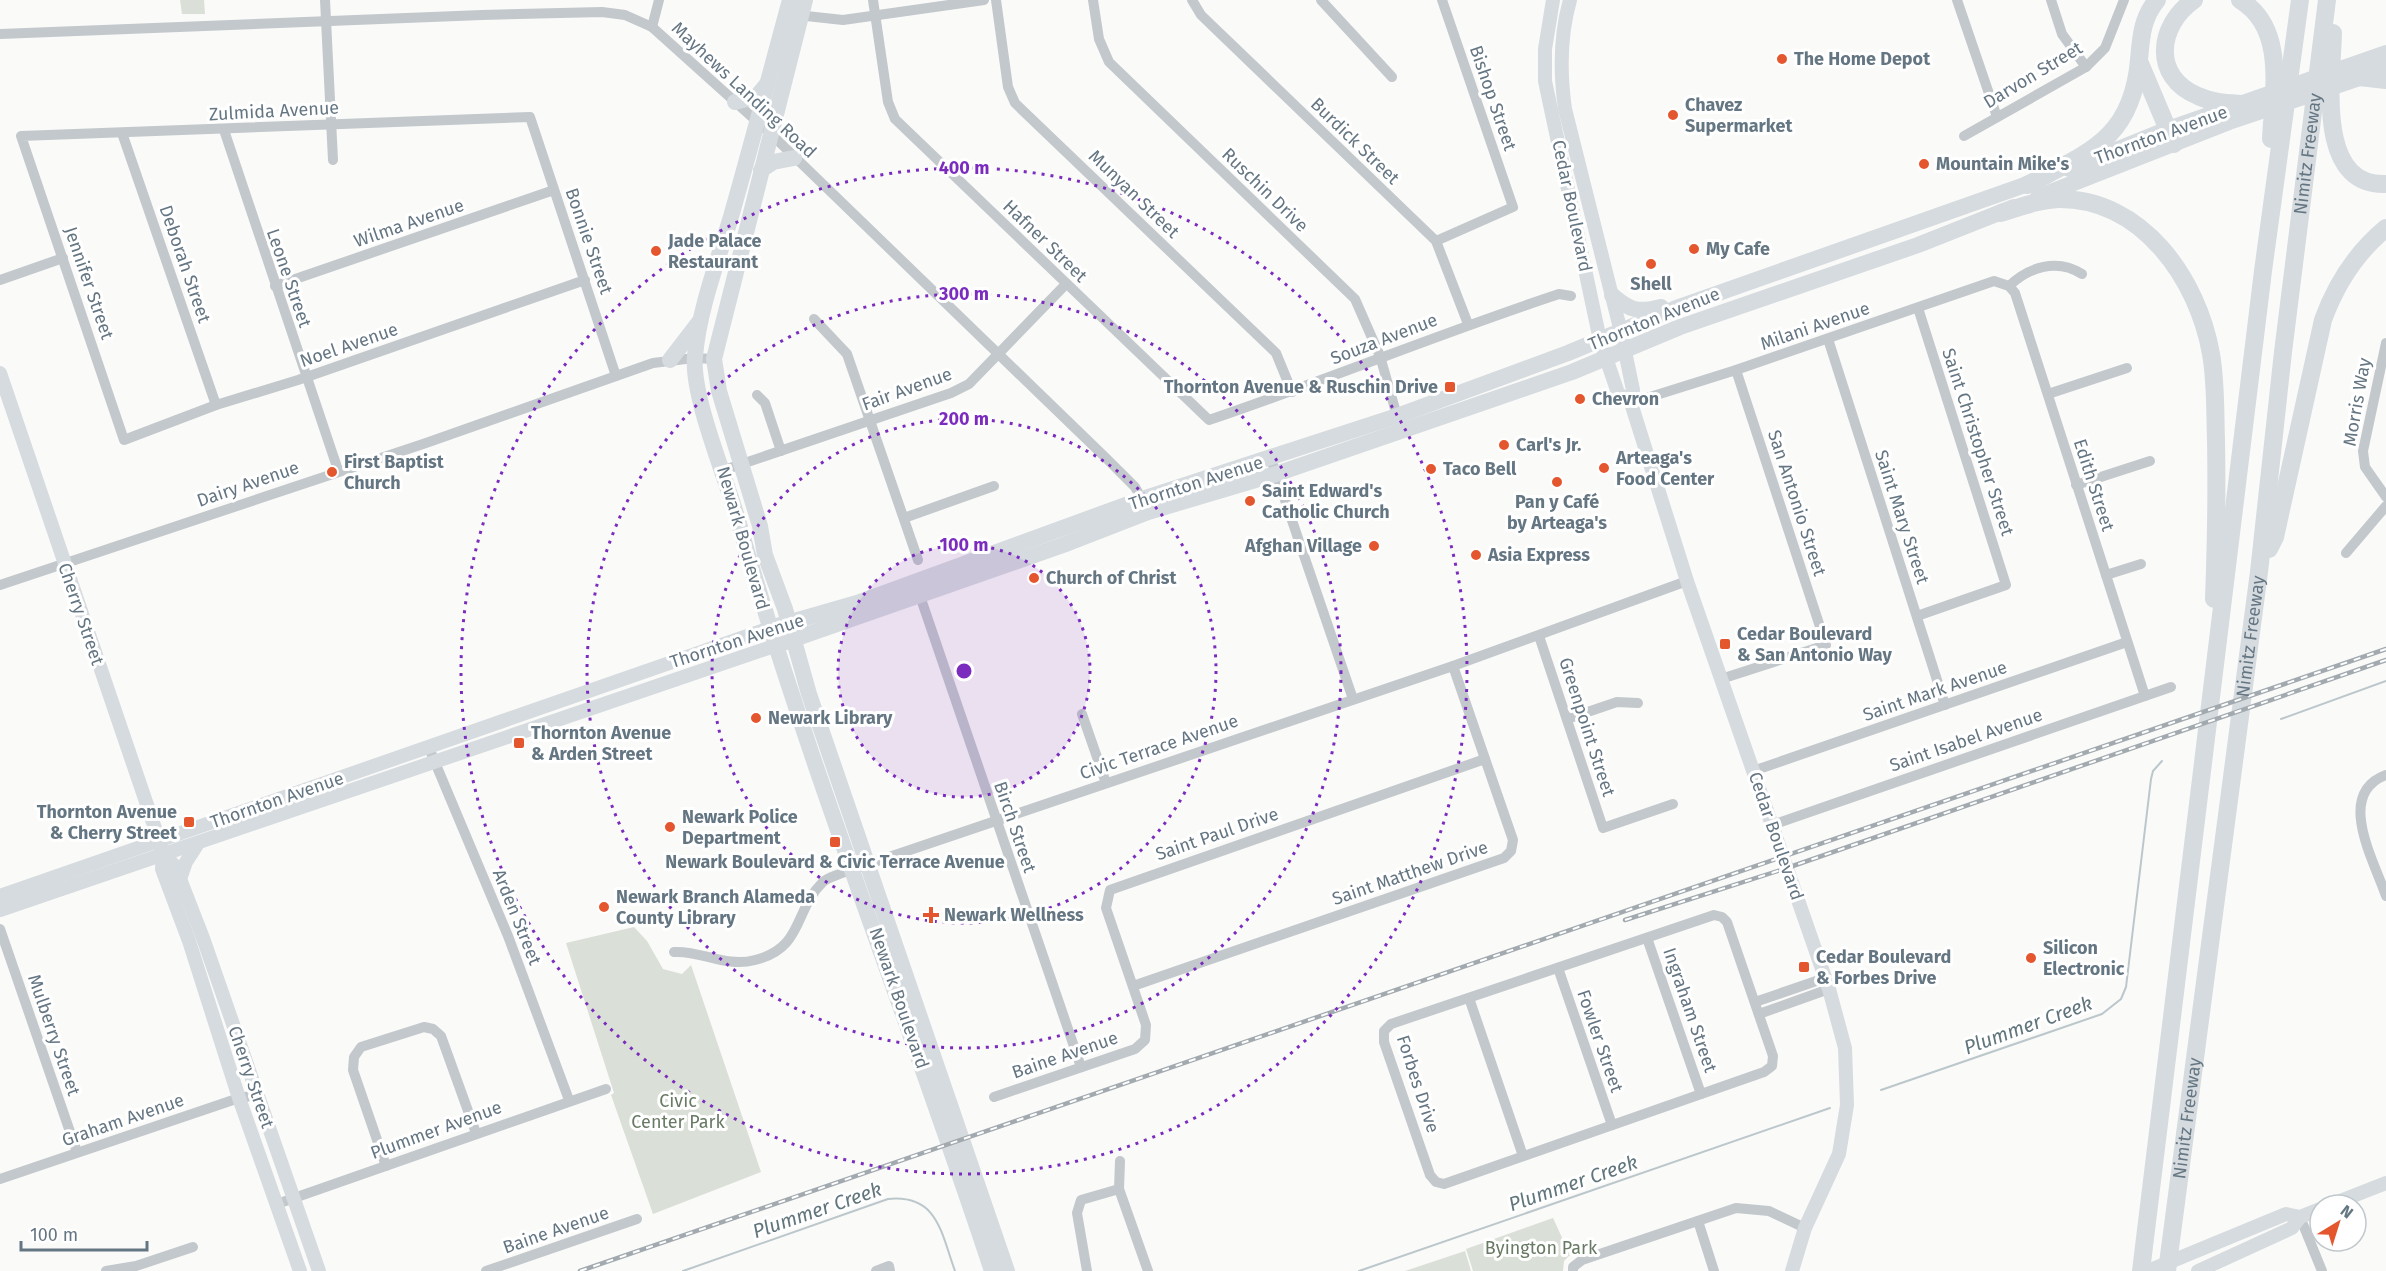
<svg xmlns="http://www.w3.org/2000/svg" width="2386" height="1271" font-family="'Fira Sans',sans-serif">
<rect width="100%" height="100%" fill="#fafaf8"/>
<!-- green -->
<g fill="#dadfd7">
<polygon points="180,0 204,0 205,14 182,14"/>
<polygon points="634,927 647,941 663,969 682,974 691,965 761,1172 653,1214 611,1095 614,1093 566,943"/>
<polygon points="1553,1218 1570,1255 1564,1261 1563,1271 1473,1271 1466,1249"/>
<polygon points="1465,1251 1471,1271 1405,1271"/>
</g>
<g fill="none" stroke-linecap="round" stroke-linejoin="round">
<!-- stream -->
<g stroke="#bbc7cb" stroke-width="2">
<polyline points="2281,719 2386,681"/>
<polyline points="1881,1090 2102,1014 2121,999 2126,987 2151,779 2153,771 2162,761"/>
<path d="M683,1271L888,1199C938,1194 941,1233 955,1271"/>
<polyline points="1359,1271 1830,1108"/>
</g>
<!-- street -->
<g stroke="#c3c8cc" stroke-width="10">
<polyline points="325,0 333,160"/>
<path d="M873,0L888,102L895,119L1209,420C1327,380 1441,333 1559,294L1571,296"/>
<polyline points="996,0 1008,87 1015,103 1276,353 1292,392"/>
<polyline points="1093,0 1099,39 1109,62 1355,299 1380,356 1397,416"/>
<polyline points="1192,0 1201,15 1436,241 1468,324"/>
<polyline points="1321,0 1392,77"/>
<polyline points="1957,0 1997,117"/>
<polyline points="2051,0 2062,34 2086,67"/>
<polyline points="797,15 843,20 984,0"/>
<polyline points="652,27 659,0"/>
<polyline points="0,34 482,15 602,12 625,15 652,27 772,135 1107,459 1135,487 1144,503"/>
<polyline points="224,130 338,470"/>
<polyline points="122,133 216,405"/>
<polyline points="1964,136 2086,67 2105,48 2124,0"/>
<polyline points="1436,241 1513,207 1442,0"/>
<polyline points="0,280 63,258"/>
<polyline points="585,280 298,380 216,405 124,440 21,136 530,117 616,376"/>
<polyline points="275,286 554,190"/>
<path d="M2009,286C2029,267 2057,258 2082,274"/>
<polyline points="814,319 847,354 918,560"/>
<polyline points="1828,339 1945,705"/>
<polyline points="2386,343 2363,451 2365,467 2386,497"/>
<polyline points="2048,394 2127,368"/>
<polyline points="757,395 765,403 781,451"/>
<polyline points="1631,403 1736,370 1994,281 2009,286 2015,293 2145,696"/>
<polyline points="1271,459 1353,699"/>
<polyline points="724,470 951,393 969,384 1066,284"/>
<polyline points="2076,485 2150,461"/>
<polyline points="904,518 994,486"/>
<polyline points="2346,553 2386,506"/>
<polyline points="2106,575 2141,564"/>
<polyline points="0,585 426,443 653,363 694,358 714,359"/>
<polyline points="922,590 920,596 1081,1067"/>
<polyline points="1917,616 2006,585 1918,308"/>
<polyline points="1539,636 1603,828 1673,804"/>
<polyline points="1721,679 1826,645 1736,370"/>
<polyline points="1082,714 1106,783"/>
<polyline points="1567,719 1617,702 1638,703"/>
<polyline points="429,748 508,936 569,1100"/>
<polyline points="1753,771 2127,642"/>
<path d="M2386,775C2335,794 2374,860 2386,896"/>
<polyline points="1772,825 2171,687"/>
<polygon points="1714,915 1722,917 1727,922 1773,1056 1772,1066 1764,1072 1444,1184 1436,1182 1430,1175 1384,1042 1384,1031 1391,1024"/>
<polyline points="0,929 77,1152"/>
<polyline points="1647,938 1701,1094"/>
<path d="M674,952C701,950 725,968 755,960C804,948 794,910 822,883C826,878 835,876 842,873L1453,666L1687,581"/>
<polyline points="1558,968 1612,1125"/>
<polyline points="1133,986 1504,858 1511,851 1513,840 1453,666"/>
<polyline points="1469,998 1523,1156"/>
<polyline points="1755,1002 1825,978"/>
<polyline points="1759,1014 1829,989"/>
<polyline points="994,1097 1135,1049 1145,1040 1146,1025 1106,908 1110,890 1485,759"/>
<polyline points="1120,1161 1119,1189 1148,1271"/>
<polyline points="386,1166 353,1070 354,1057 361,1047 424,1027 433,1029 441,1036 476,1133"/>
<polyline points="0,1179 239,1098 257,1095"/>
<polyline points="277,1204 606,1089"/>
<polyline points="2300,1217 2322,1271"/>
<polyline points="1698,1221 1714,1271"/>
<polyline points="106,1271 136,1266 193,1247"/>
<polyline points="486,1271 637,1219"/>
<polyline points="876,1271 889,1266 890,1271"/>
<polyline points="1087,1271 1077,1213 1081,1200 1119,1189"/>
<polyline points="1573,1271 1573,1267 1582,1260 1736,1208 1769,1211 1805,1228"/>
</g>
<!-- secondary -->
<g stroke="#d6dbdf" stroke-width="14">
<polyline points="1553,0 1545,49 1545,81 1600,340 1618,393 1631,403"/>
<path d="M1570,0C1560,35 1560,73 1565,109L1621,332L1633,390L1631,403L1687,581L1829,989L1845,1048L1847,1105L1839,1154L1805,1228L1792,1271"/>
<polyline points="0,373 159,840 163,854 162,869 189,941 239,1098 300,1271"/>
<polyline points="163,854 175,866 203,938 319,1271"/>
<polyline points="180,879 186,862 197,845"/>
<polyline points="0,896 770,628"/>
<polyline points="0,910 777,645"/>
<polyline points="2330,1205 2386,1183"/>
<polyline points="2148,1271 2286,1214 2300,1217"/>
<polyline points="2198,1271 2292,1228 2300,1217 2320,1209"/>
</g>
<!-- primary -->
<g stroke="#d6dbdf" stroke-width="16">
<path d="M790,0C770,73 751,147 730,220C717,263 699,310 695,356C691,395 725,475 737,517C810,772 909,1019 992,1271"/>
<polyline points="805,0 714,359 719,391 760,526 765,555 785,609 809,694 1007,1271"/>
<polyline points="735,102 757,96 767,84"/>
<polyline points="2069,169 2168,129 2386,53"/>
<polyline points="761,170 773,162 794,158"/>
<polyline points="2038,197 2229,122 2386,69"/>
<path d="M1612,295C1629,310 1638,313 1661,307"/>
<polyline points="670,360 700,321"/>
<polyline points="770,628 857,603 1142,499 1397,416 1568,353 1679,307 2039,180"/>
<polyline points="777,645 1063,545 1148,512 1276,474 1491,400 1572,372 1680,327 1918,245 2014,207"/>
</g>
<!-- highway -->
<g stroke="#d6dbdf" stroke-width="18">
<path d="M2194,0C2157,26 2152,77 2198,96C2213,103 2229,103 2244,104"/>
<path d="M2240,0C2287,28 2273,93 2271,139"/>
<path d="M2333,33C2332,77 2315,187 2386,184"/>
<polyline points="2139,61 2174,144"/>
<polyline points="2359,77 2386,80"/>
<path d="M2027,185C2089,152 2132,139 2139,60C2141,37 2142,18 2157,0"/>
<path d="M2001,213C2020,207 2038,200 2058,199C2142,198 2198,279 2211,354C2216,382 2215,411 2216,440C2217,493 2216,546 2214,599"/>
<path d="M2269,549L2275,537L2323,320C2336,284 2357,252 2386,228"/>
<polyline points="2141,1271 2263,271 2300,0"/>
<path id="s1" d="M2167,1271L2259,572L2283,352L2327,0"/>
</g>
<!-- rail casing -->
<g stroke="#a2aab0" stroke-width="4.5">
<g id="rail">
<polyline points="1625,920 1787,868 2386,660"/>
<polyline points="580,1271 2386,649"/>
</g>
</g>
<!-- rail -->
<use href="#rail" stroke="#fff" stroke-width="2" stroke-dasharray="7" stroke-linecap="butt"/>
</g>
<!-- distance rings -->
<circle cx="964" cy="671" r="126" fill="#7b2cbf" fill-opacity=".12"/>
<g fill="none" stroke="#7b2cbf" stroke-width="3" stroke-dasharray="3 6">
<circle cx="964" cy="671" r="126"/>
<circle cx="964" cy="671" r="252"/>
<circle cx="964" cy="671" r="377"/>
<circle cx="964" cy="671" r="503"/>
</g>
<!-- markers -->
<g fill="#e4572e" stroke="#fff" stroke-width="2">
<circle cx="1782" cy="59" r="6"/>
<circle cx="1673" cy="115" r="6"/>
<circle cx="1924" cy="164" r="6"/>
<circle cx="1694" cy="249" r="6"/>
<circle cx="656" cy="251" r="6"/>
<circle cx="1651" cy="264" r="6"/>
<rect x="1444" y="381" width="12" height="12" rx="3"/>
<circle cx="1580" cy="399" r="6"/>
<circle cx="1504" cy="445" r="6"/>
<circle cx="1604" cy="468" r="6"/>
<circle cx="1431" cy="469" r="6"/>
<circle cx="332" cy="472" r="6"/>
<circle cx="1557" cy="482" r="6"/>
<circle cx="1250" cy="501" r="6"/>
<circle cx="1374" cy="546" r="6"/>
<circle cx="1476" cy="555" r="6"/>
<circle cx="1034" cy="578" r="6"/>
<rect x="1719" y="638" width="12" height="12" rx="3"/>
<circle cx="756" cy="718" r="6"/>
<rect x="513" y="737" width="12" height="12" rx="3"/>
<rect x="183" y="816" width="12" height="12" rx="3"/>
<circle cx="670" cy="827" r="6"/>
<rect x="829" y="836" width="12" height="12" rx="3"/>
<circle cx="604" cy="907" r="6"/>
<path d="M928 906h6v6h6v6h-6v6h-6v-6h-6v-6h6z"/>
<circle cx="2031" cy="958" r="6"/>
<rect x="1798" y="961" width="12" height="12" rx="3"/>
</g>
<g text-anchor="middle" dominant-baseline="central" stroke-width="6" stroke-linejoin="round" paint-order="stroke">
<!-- poi labels -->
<g font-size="18" font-weight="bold" fill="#657683" stroke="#fff" text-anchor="start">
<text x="1794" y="59">The Home Depot</text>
<text x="1685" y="105">Chavez<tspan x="1685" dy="21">Supermarket</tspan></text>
<text x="1936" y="164">Mountain Mike's</text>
<text x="668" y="241">Jade Palace<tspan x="668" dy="21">Restaurant</tspan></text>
<text x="1706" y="249">My Cafe</text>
<text x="1651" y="284" text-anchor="middle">Shell</text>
<text x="1438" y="387" text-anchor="end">Thornton Avenue &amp; Ruschin Drive</text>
<text x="1592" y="399">Chevron</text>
<text x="1516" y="445">Carl's Jr.</text>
<text x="1616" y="458">Arteaga's<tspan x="1616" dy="21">Food Center</tspan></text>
<text x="344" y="462">First Baptist<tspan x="344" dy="21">Church</tspan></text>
<text x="1443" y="469">Taco Bell</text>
<text x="1262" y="491">Saint Edward's<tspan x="1262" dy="21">Catholic Church</tspan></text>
<text x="1557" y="502" text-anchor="middle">Pan y Café<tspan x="1557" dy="21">by Arteaga's</tspan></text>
<text x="1362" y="546" text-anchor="end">Afghan Village</text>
<text x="1488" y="555">Asia Express</text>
<text x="1046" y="578">Church of Christ</text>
<text x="1737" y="634">Cedar Boulevard<tspan x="1737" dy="21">&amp; San Antonio Way</tspan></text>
<text x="768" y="718">Newark Library</text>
<text x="531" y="733">Thornton Avenue<tspan x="531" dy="21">&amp; Arden Street</tspan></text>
<text x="177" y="812" text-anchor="end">Thornton Avenue<tspan x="177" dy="21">&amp; Cherry Street</tspan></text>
<text x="682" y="817">Newark Police<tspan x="682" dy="21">Department</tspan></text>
<text x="835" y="862" text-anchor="middle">Newark Boulevard &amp; Civic Terrace Avenue</text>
<text x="616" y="897">Newark Branch Alameda<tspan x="616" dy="21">County Library</tspan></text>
<text x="944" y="915">Newark Wellness</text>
<text x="2043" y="948">Silicon<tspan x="2043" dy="21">Electronic</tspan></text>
<text x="1816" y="957">Cedar Boulevard<tspan x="1816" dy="21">&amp; Forbes Drive</tspan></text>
</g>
<!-- street labels -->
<g font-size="18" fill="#657683" stroke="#fff">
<text transform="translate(2033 75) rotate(-31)">Darvon Street</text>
<text transform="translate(744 90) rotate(43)">Mayhews Landing Road</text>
<text transform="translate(1493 98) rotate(71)">Bishop Street</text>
<text transform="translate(274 111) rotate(-3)">Zulmida Avenue</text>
<text transform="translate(2161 135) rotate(-20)">Thornton Avenue</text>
<text transform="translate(1355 141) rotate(44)">Burdick Street</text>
<text stroke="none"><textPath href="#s1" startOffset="1126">Nimitz Freeway</textPath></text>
<text transform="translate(1265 190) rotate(44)">Ruschin Drive</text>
<text transform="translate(1134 194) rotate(44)">Munyan Street</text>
<text transform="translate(1572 206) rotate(78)">Cedar Boulevard</text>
<text transform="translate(409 223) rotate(-19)">Wilma Avenue</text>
<text transform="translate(589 241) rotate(71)">Bonnie Street</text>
<text transform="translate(1045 241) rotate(44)">Hafner Street</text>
<text transform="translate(185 264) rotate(71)">Deborah Street</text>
<text transform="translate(289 278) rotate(71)">Leone Street</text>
<text transform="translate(89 283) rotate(71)">Jennifer Street</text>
<text transform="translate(1654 319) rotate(-22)">Thornton Avenue</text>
<text transform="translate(1815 326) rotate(-19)">Milani Avenue</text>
<text transform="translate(1384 339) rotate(-21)">Souza Avenue</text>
<text transform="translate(349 345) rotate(-19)">Noel Avenue</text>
<text transform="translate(907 389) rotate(-20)">Fair Avenue</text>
<text transform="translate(2357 402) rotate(-80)">Morris Way</text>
<text transform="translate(1978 442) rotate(72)">Saint Christopher Street</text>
<text transform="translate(1196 483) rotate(-18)">Thornton Avenue</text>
<text transform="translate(248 484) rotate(-19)">Dairy Avenue</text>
<text transform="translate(2094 485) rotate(72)">Edith Street</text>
<text transform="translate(1797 503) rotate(72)">San Antonio Street</text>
<text transform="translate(1902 517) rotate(72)">Saint Mary Street</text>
<text transform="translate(743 538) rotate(74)">Newark Boulevard</text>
<text transform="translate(81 614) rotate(71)">Cherry Street</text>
<text stroke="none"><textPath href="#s1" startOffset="640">Nimitz Freeway</textPath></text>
<text transform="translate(737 641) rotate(-18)">Thornton Avenue</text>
<text transform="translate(1935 691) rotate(-19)">Saint Mark Avenue</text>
<text transform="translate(1587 727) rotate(72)">Greenpoint Street</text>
<text transform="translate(1966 740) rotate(-19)">Saint Isabel Avenue</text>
<text transform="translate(1159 747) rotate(-19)">Civic Terrace Avenue</text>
<text transform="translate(277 800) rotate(-19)">Thornton Avenue</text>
<text transform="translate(1015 827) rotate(71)">Birch Street</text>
<text transform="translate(1217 834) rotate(-19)">Saint Paul Drive</text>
<text transform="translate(1776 836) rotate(71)">Cedar Boulevard</text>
<text transform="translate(1410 873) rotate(-19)">Saint Matthew Drive</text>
<text transform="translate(517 917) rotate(68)">Arden Street</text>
<text transform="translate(899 998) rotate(71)">Newark Boulevard</text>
<text transform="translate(1690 1010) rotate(71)">Ingraham Street</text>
<text transform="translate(54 1035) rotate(71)">Mulberry Street</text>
<text transform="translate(1600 1041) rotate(71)">Fowler Street</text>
<text transform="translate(1065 1055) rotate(-19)">Baine Avenue</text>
<text transform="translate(251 1077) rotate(71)">Cherry Street</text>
<text transform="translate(1418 1084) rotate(72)">Forbes Drive</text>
<text stroke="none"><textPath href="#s1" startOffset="154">Nimitz Freeway</textPath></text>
<text transform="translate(123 1120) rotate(-19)">Graham Avenue</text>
<text transform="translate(436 1130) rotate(-20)">Plummer Avenue</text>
<text transform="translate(556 1230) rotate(-19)">Baine Avenue</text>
</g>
<!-- park labels -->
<g font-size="18" fill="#687a64" stroke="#fff">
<text x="678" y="1101">Civic<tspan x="678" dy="21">Center Park</tspan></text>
<text x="1541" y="1248">Byington Park</text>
</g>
<!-- water labels -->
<g font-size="20" font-style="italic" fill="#60757c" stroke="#fff">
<text transform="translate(2028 1025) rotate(-20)">Plummer Creek</text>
<text transform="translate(1573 1183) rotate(-19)">Plummer Creek</text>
<text transform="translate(817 1210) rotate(-19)">Plummer Creek</text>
</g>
</g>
<circle cx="964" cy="671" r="9" fill="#7b2cbf" stroke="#fff" stroke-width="3"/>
<g font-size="18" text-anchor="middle" font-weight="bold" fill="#7b2cbf" stroke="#fff" stroke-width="6" stroke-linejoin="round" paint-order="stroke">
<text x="964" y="174">400 m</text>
<text x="964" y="300">300 m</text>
<text x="964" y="425">200 m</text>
<text x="964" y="551">100 m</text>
</g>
<!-- north arrow -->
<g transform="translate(2338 1223) rotate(38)"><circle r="28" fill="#ffffff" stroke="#c1c8cd" stroke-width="1.5"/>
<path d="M0-4.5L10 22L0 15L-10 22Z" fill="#e4572e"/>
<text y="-9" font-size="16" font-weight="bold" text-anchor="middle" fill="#657683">N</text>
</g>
<!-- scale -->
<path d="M21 1241v9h126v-9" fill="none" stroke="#657683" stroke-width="3"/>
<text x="30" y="1241" font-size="18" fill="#657683" stroke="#ffffff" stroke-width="4.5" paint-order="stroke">100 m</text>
</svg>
